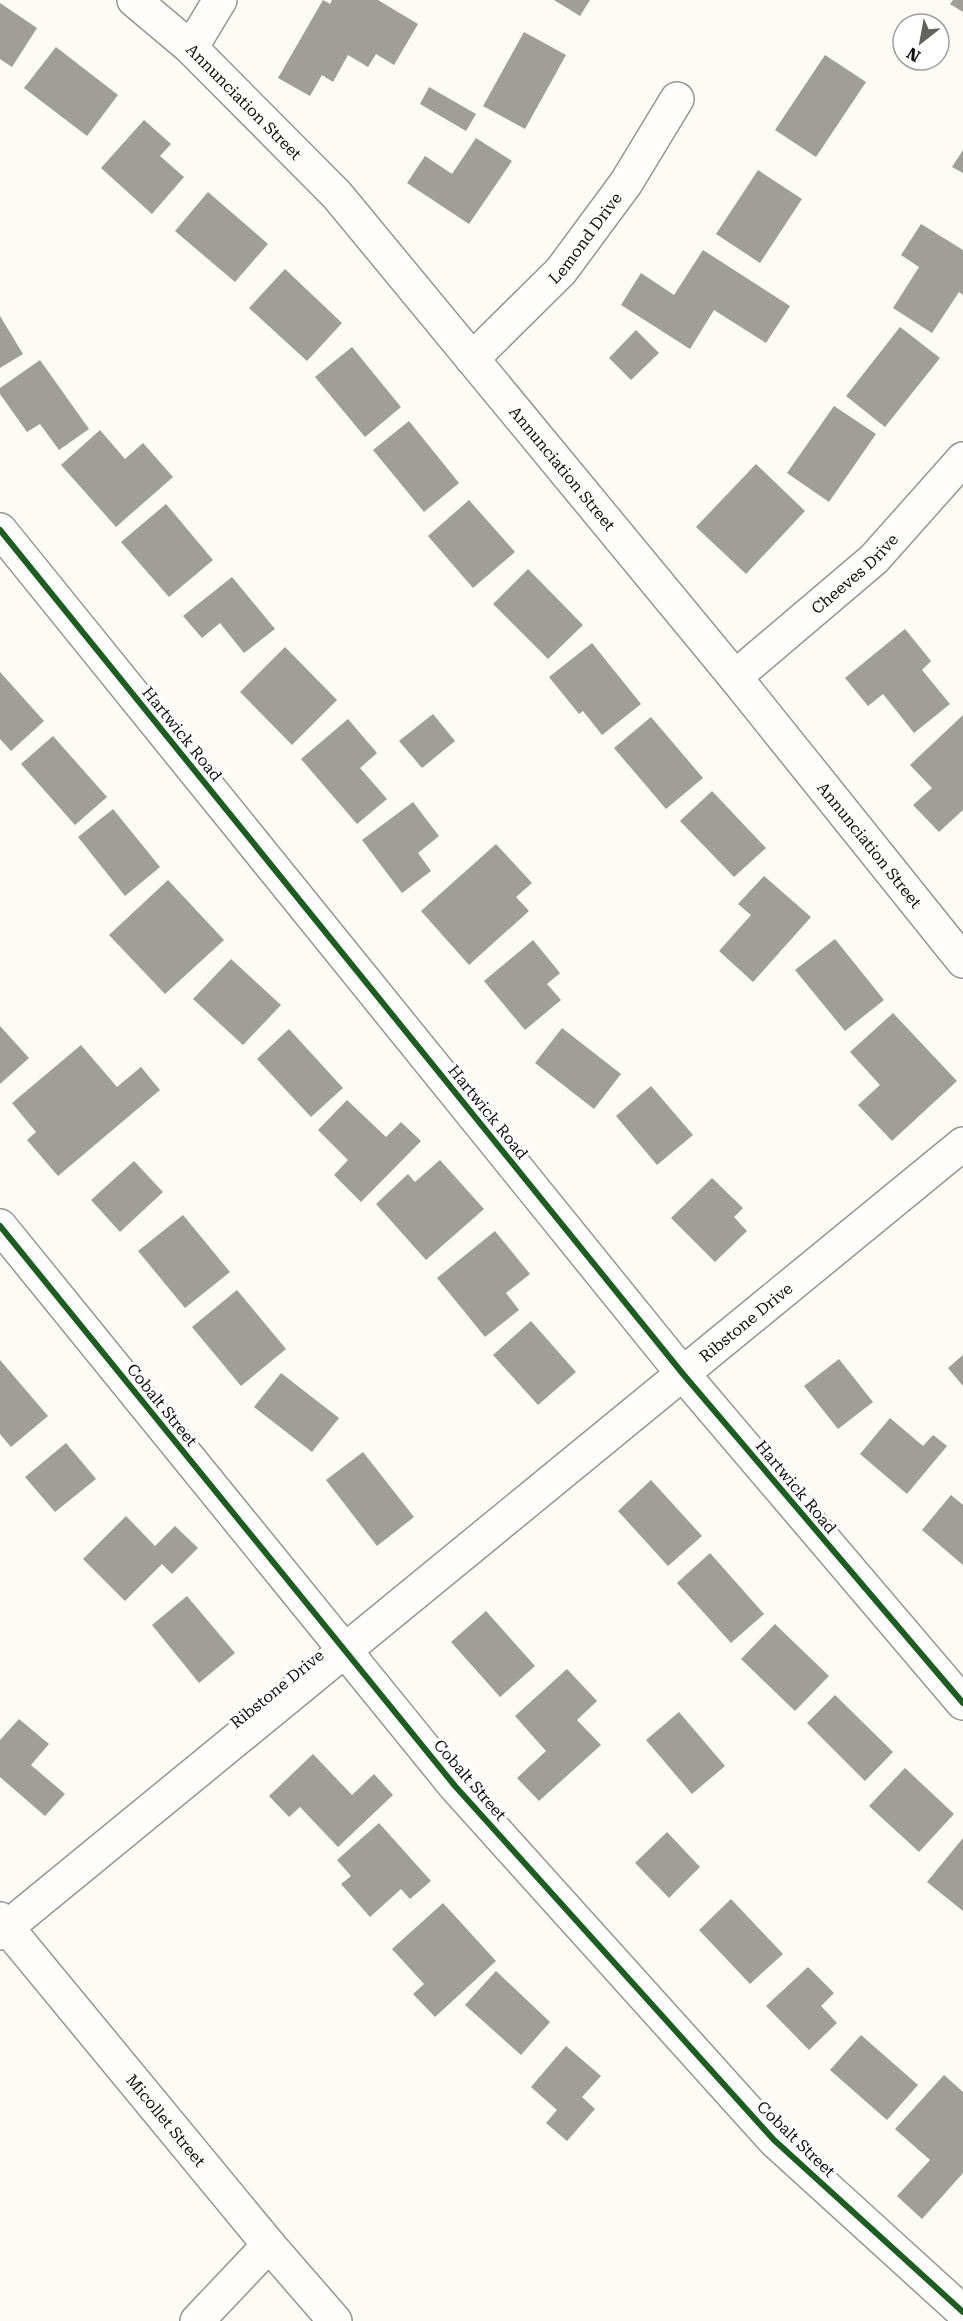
<svg xmlns="http://www.w3.org/2000/svg" width="963" height="2321" font-family="'Roboto Serif',serif">
<rect width="100%" height="100%" fill="#fcfbf4"/>
<!-- building -->
<g fill="#9f9e99">
<polygon points="323,0 330,4 332,0 378,0 418,24 394,65 376,54 368,67 348,55 333,82 322,75 310,96 278,78"/>
<polygon points="554,0 590,0 580,16"/>
<polygon points="953,0 963,0 963,12 950,4"/>
<polygon points="0,3 37,28 12,67 0,59"/>
<polygon points="524,32 566,55 525,129 483,106"/>
<polygon points="56,47 118,95 87,136 24,88"/>
<polygon points="825,55 866,82 816,157 775,130"/>
<polygon points="429,87 476,114 466,131 420,104"/>
<polygon points="144,120 171,144 160,156 184,177 152,214 101,168"/>
<polygon points="476,138 512,161 469,224 407,183 425,156 452,174"/>
<polygon points="963,150 963,173 952,167"/>
<polygon points="758,170 802,199 760,263 716,234"/>
<polygon points="208,192 268,244 235,282 175,231"/>
<polygon points="921,224 963,250 963,295 959,292 932,333 893,308 919,267 901,255"/>
<polygon points="703,250 790,306 766,343 714,310 690,349 621,305 641,273 674,295"/>
<polygon points="285,269 342,323 307,361 249,308"/>
<polygon points="0,316 23,354 0,368"/>
<polygon points="900,327 940,358 885,427 846,396"/>
<polygon points="636,330 659,353 631,380 609,358"/>
<polygon points="352,347 401,407 365,437 315,377"/>
<polygon points="40,360 89,429 59,450 40,424 27,432 0,394 0,388"/>
<polygon points="834,406 876,434 829,502 787,473"/>
<polygon points="409,421 459,483 424,512 373,450"/>
<polygon points="100,430 125,459 143,443 173,477 116,527 61,465"/>
<polygon points="756,464 805,511 746,574 696,527"/>
<polygon points="469,500 515,552 473,588 428,536"/>
<polygon points="166,504 213,560 169,597 121,542"/>
<polygon points="528,569 583,625 548,659 493,604"/>
<polygon points="232,577 275,629 244,653 220,623 202,638 183,616"/>
<polygon points="905,629 931,661 922,670 950,704 914,733 883,694 868,706 845,678"/>
<polygon points="592,643 641,704 602,735 583,711 579,714 549,677"/>
<polygon points="285,647 337,700 292,745 240,692"/>
<polygon points="0,672 44,721 11,751 0,739"/>
<polygon points="433,714 455,741 422,768 399,741"/>
<polygon points="963,715 963,810 939,832 913,805 932,788 910,765"/>
<polygon points="651,717 703,778 666,809 614,748"/>
<polygon points="348,719 377,753 360,768 387,799 357,824 301,759"/>
<polygon points="53,736 107,797 75,825 21,764"/>
<polygon points="712,791 766,848 734,877 680,821"/>
<polygon points="413,802 439,836 418,853 431,871 402,893 362,840"/>
<polygon points="113,809 160,867 125,896 78,837"/>
<polygon points="496,844 532,883 516,897 529,911 469,965 421,911"/>
<polygon points="764,876 811,917 753,982 719,951 751,915 738,904"/>
<polygon points="168,880 224,940 165,994 109,935"/>
<polygon points="835,939 884,1000 845,1031 795,970"/>
<polygon points="533,940 560,973 547,984 561,1000 525,1030 484,981"/>
<polygon points="231,959 281,1005 243,1045 193,999"/>
<polygon points="893,1013 957,1081 892,1141 858,1105 880,1085 850,1052"/>
<polygon points="0,1026 29,1058 0,1084"/>
<polygon points="562,1028 621,1074 594,1109 535,1063"/>
<polygon points="289,1029 343,1088 311,1117 257,1059"/>
<polygon points="81,1045 117,1087 141,1067 160,1090 58,1176 27,1140 36,1132 12,1103"/>
<polygon points="651,1086 693,1135 657,1165 616,1116"/>
<polygon points="347,1100 386,1137 401,1122 421,1141 361,1202 334,1175 348,1160 318,1130"/>
<polygon points="440,1160 484,1209 426,1260 376,1204 408,1174 415,1182"/>
<polygon points="134,1161 163,1192 120,1232 91,1200"/>
<polygon points="712,1178 743,1208 734,1217 747,1231 715,1262 671,1218"/>
<polygon points="183,1215 230,1272 185,1308 138,1251"/>
<polygon points="495,1231 530,1274 506,1293 519,1310 485,1337 437,1278"/>
<polygon points="237,1290 286,1349 241,1386 192,1327"/>
<polygon points="531,1321 576,1372 538,1405 493,1355"/>
<polygon points="963,1355 963,1386 948,1368"/>
<polygon points="839,1359 873,1402 838,1429 804,1386"/>
<polygon points="0,1360 48,1416 11,1447 0,1434"/>
<polygon points="281,1373 339,1418 312,1452 254,1407"/>
<polygon points="890,1418 923,1446 933,1435 947,1446 907,1494 860,1454"/>
<polygon points="66,1443 96,1479 55,1512 25,1477"/>
<polygon points="363,1452 414,1517 377,1546 326,1480"/>
<polygon points="651,1480 702,1536 668,1566 618,1511"/>
<polygon points="951,1495 963,1505 963,1565 922,1530"/>
<polygon points="126,1516 155,1546 175,1526 198,1548 172,1574 162,1564 125,1601 83,1559"/>
<polygon points="710,1553 764,1614 731,1643 677,1583"/>
<polygon points="187,1596 235,1653 199,1683 152,1625"/>
<polygon points="486,1611 535,1666 500,1697 451,1642"/>
<polygon points="775,1624 829,1676 795,1711 741,1659"/>
<polygon points="567,1669 597,1701 577,1720 601,1745 539,1801 517,1778 546,1751 515,1716"/>
<polygon points="835,1695 893,1752 865,1781 807,1723"/>
<polygon points="679,1712 725,1766 692,1794 646,1740"/>
<polygon points="19,1719 49,1744 31,1765 65,1794 45,1816 0,1777 0,1740"/>
<polygon points="313,1754 352,1795 374,1774 393,1795 338,1847 300,1807 289,1817 269,1796"/>
<polygon points="905,1768 954,1814 919,1852 869,1806"/>
<polygon points="379,1823 431,1881 410,1899 401,1889 370,1917 341,1884 351,1876 337,1860"/>
<polygon points="667,1832 700,1867 669,1898 635,1863"/>
<polygon points="963,1838 963,1911 927,1882"/>
<polygon points="731,1899 783,1954 750,1984 699,1930"/>
<polygon points="443,1903 496,1961 435,2017 413,1994 424,1984 392,1949"/>
<polygon points="808,1967 834,1993 821,2006 837,2023 809,2050 766,2006"/>
<polygon points="496,1971 550,2022 521,2055 465,2005"/>
<polygon points="861,2035 918,2085 887,2120 830,2070"/>
<polygon points="566,2046 601,2076 582,2097 595,2109 567,2141 546,2123 557,2110 531,2087"/>
<polygon points="944,2075 963,2092 963,2173 922,2219 897,2196 930,2160 895,2129"/>
</g>
<g fill="none" stroke-linecap="round" stroke-linejoin="round">
<!-- street casing -->
<g stroke="#969592" stroke-width="36">
<g id="street">
<path id="s1" d="M134,0L191,48L337,195L735,677L963,961"/>
<polyline points="191,48 220,0"/>
<path id="s2" d="M472,359L561,271L626,183L677,99"/>
<polyline points="0,530 683,1374 963,1703"/>
<path id="s3" d="M735,677L874,559L963,459"/>
<polyline points="0,1226 455,1786 774,2140 963,2312"/>
<path id="s4" d="M0,1919L269,2245L335,2321"/>
<path id="s5" d="M0,1933L963,1144"/>
<polyline points="197,2321 269,2245"/>
</g>
</g>
<!-- street -->
<use href="#street" stroke="#fffefd" stroke-width="33"/>
<!-- cycleway casing -->
<g stroke="#fff" stroke-width="10">
<g id="cycleway">
<polyline points="0,530 683,1374 963,1703"/>
<polyline points="0,1226 455,1786 774,2140 963,2312"/>
</g>
</g>
<!-- cycleway -->
<use href="#cycleway" stroke="#1b5e20" stroke-width="6"/>
</g>
<g text-anchor="middle" dominant-baseline="central" stroke-width="6" stroke-linejoin="round" paint-order="stroke">
<!-- street labels -->
<g font-size="16" fill="#0f0f0f" stroke="#fff">
<text stroke="none"><textPath href="#s1" startOffset="150">Annunciation Street</textPath></text>
<text stroke="none"><textPath href="#s2" startOffset="166">Lemond Drive</textPath></text>
<text stroke="none"><textPath href="#s1" startOffset="636">Annunciation Street</textPath></text>
<text stroke="none"><textPath href="#s3" startOffset="158">Cheeves Drive</textPath></text>
<text transform="translate(182 734) rotate(51)">Hartwick Road</text>
<text stroke="none"><textPath href="#s1" startOffset="1122">Annunciation Street</textPath></text>
<text transform="translate(488 1112) rotate(51)">Hartwick Road</text>
<text stroke="none"><textPath href="#s5" startOffset="964">Ribstone Drive</textPath></text>
<text transform="translate(162 1405) rotate(51)">Cobalt Street</text>
<text transform="translate(796 1487) rotate(50)">Hartwick Road</text>
<text transform="translate(277 1689) rotate(-39)">Ribstone Drive</text>
<text transform="translate(470 1780) rotate(49)">Cobalt Street</text>
<text stroke="none"><textPath href="#s4" startOffset="261">Micollet Street</textPath></text>
<text transform="translate(796 2139) rotate(44)">Cobalt Street</text>
</g>
</g>
<!-- north arrow -->
<g transform="translate(921 42) rotate(211)"><circle r="28" fill="#ffffff" stroke="#9f9f9f" stroke-width="1.5"/>
<path d="M0-4.5L10 22L0 15L-10 22Z" fill="#62625f"/>
<text y="-9" font-size="16" font-weight="bold" text-anchor="middle" fill="#0f0f0f">N</text>
</g>
</svg>
